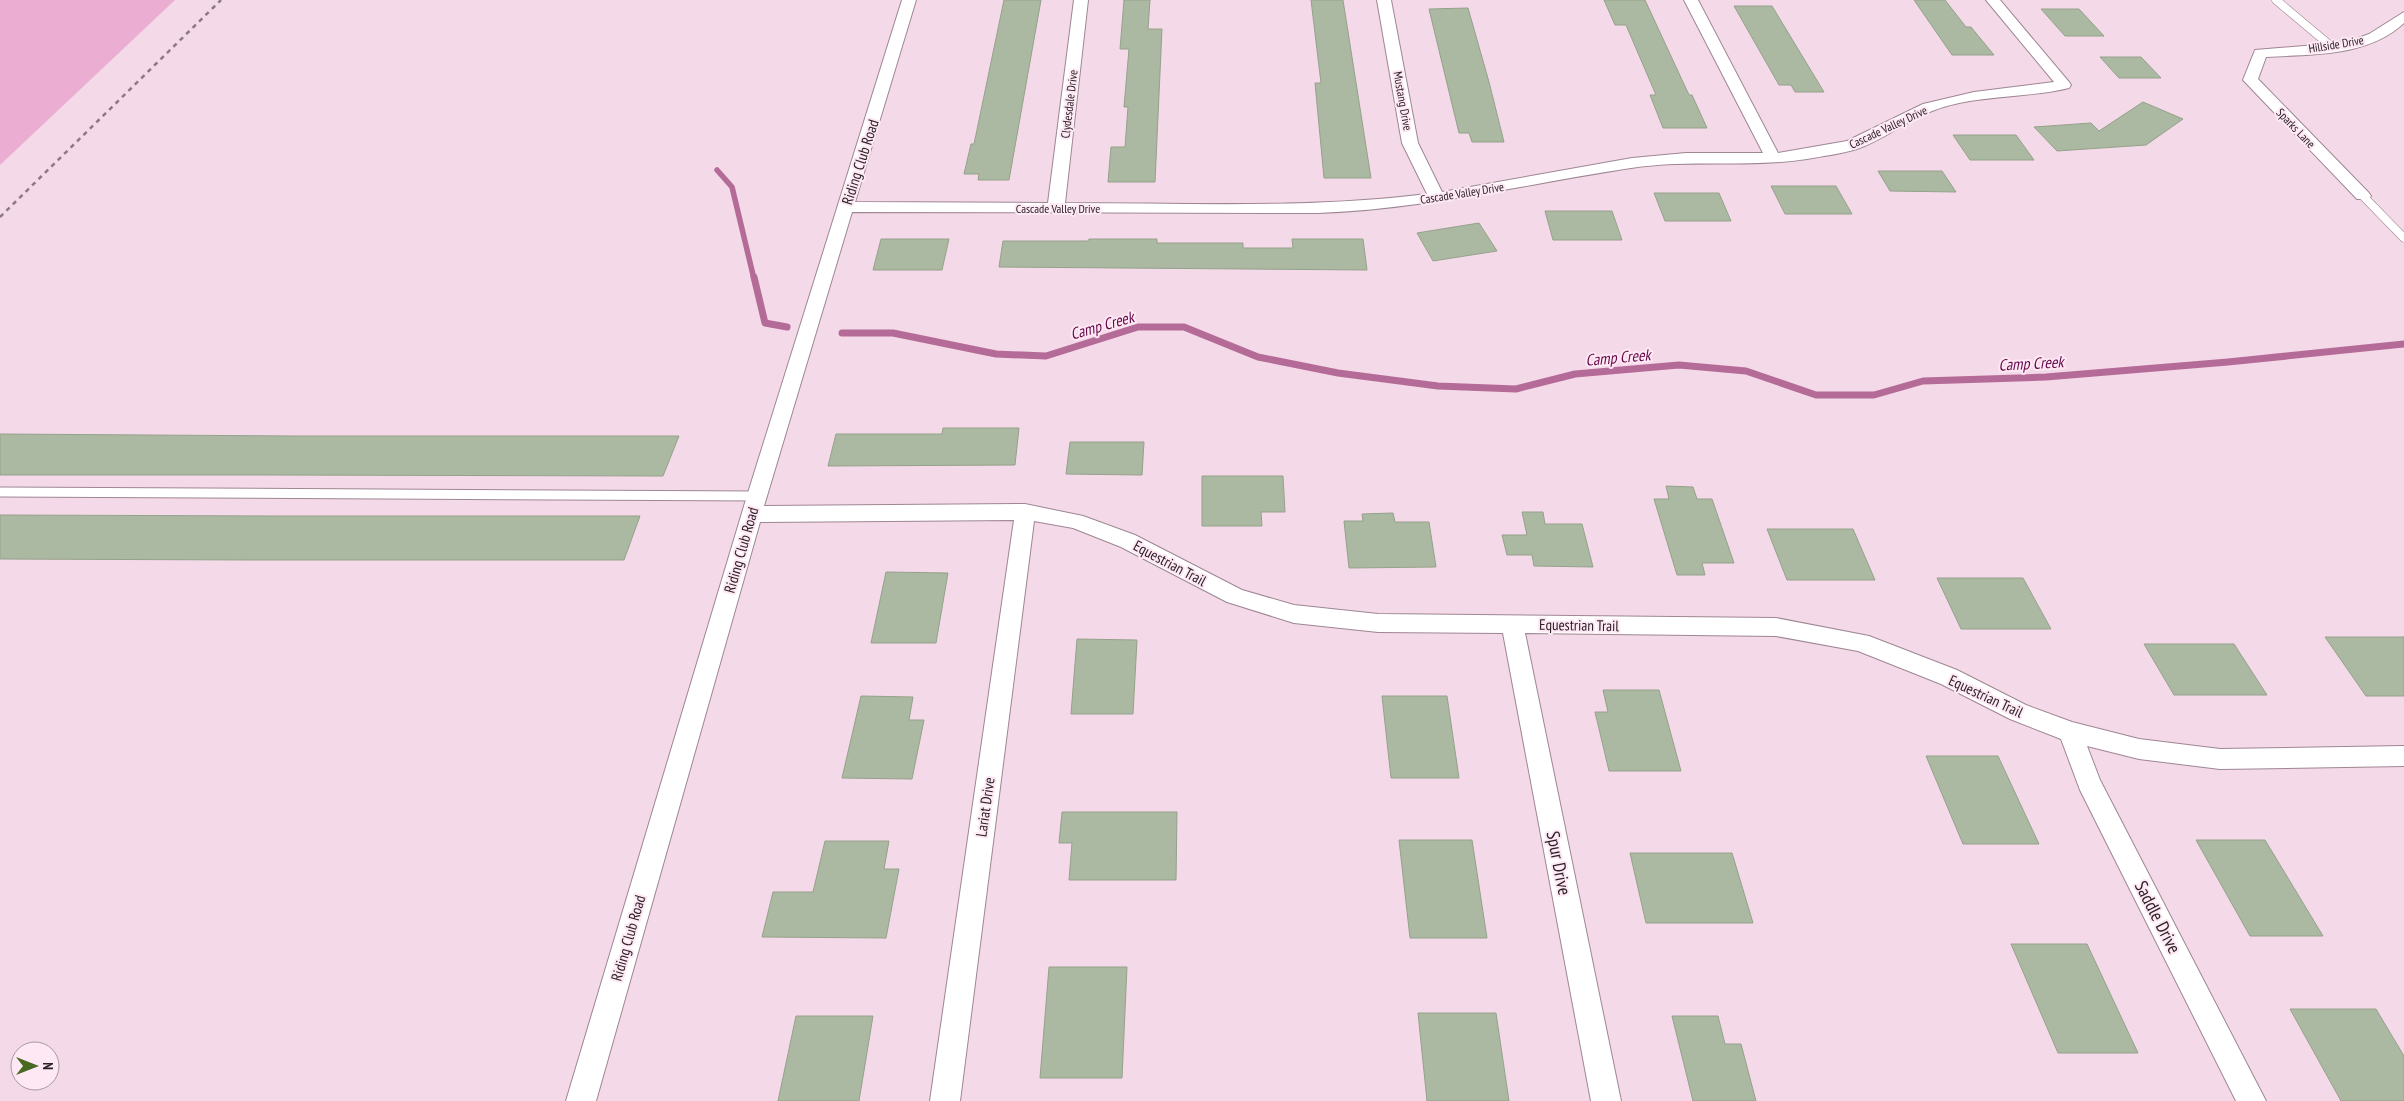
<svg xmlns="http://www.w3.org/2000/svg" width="2404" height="1101" font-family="'PT Sans Narrow',sans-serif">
<rect width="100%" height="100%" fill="#f4d9e8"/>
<!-- green -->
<polygon fill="#ebadd1" points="0,0 175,0 0,165"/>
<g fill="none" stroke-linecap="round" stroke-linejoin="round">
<!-- stream-far1 -->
<polyline stroke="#b56b97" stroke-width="5.5" points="717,170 732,187 754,279"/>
<!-- stream -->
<g stroke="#b56b97" stroke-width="7">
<polyline points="754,277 765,323 787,327"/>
<polyline points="842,333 893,333 996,354 1046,356 1138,327 1184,327 1258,357 1338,373 1438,386 1516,389 1575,374 1679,365 1746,371 1816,395 1874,395 1923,381 2046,377 2228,362 2404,344"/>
</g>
</g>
<!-- building -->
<g fill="#acb9a2" stroke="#95a18b">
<polygon points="1004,0 1041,0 1009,180 978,180 979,174 964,174 971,144 974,144"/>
<polygon points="1124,0 1150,0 1148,29 1162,29 1155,182 1108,182 1111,147 1125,147 1128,107 1124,107 1129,49 1120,49"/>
<polygon points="1311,0 1343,0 1371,178 1324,178 1315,83 1321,83"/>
<polygon points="1604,0 1645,0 1689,95 1692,95 1707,128 1663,128 1650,95 1656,95 1626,25 1615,25"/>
<polygon points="1914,0 1945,0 1966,27 1971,27 1994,55 1952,55"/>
<polygon points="1734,6 1772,6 1824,92 1795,92 1791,85 1779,85"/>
<polygon points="1468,8 1489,82 1504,142 1472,142 1469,133 1459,133 1429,9"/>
<polygon points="2041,9 2079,9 2104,36 2065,36"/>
<polygon points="2100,57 2141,57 2161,78 2119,78"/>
<polygon points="2143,102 2183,119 2146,145 2057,151 2034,127 2091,123 2099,131"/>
<polygon points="1953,135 2016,135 2034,160 1970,160"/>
<polygon points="1878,171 1942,171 1956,192 1890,191"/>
<polygon points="1771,186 1836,186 1852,214 1785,214"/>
<polygon points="1654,193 1719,193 1731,221 1665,221"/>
<polygon points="1545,211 1612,211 1622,240 1553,240"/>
<polygon points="1479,223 1497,251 1433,261 1417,233"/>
<polygon points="881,239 949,239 942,270 873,270"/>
<polygon points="1089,239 1157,239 1157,243 1243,243 1243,248 1293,248 1292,239 1363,239 1367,270 999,267 1003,241 1088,241"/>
<polygon points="943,428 1019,428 1015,465 828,466 836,434 942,434"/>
<polygon points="0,434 296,436 679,436 663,476 269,475 0,475"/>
<polygon points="1070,442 1144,442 1142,475 1066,474"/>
<polygon points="1202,476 1283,476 1285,512 1261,512 1262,526 1202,526"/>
<polygon points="1666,486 1693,487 1697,499 1712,499 1734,563 1702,563 1705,575 1677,575 1654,499 1669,499"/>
<polygon points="1522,512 1543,512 1545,524 1582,524 1593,567 1534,566 1532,555 1507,555 1502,535 1527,535"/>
<polygon points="1393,513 1395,522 1429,522 1436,567 1349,568 1344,521 1363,521 1362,514"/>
<polygon points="0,515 279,516 640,516 624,560 251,560 0,559"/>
<polygon points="1767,529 1853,529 1875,580 1787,580"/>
<polygon points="886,572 948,573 936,643 871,643"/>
<polygon points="1937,578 2023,578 2051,629 1961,629"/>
<polygon points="2325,637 2404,637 2404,696 2366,696"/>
<polygon points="1077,639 1137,640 1133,714 1071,714"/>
<polygon points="2144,644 2234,644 2267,695 2174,695"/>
<polygon points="1603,690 1659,690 1681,771 1609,771 1595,712 1608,712"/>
<polygon points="861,696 913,697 909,720 924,720 912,779 842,778"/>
<polygon points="1382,696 1447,696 1459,778 1391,778"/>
<polygon points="1926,756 1998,756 2039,844 1963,844"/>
<polygon points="1062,812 1177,812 1176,880 1069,880 1072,843 1059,843"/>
<polygon points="1399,840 1472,840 1487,938 1410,938"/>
<polygon points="2196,840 2265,840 2323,936 2250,936"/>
<polygon points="825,841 889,841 884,869 899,869 886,938 762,937 773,892 813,892"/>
<polygon points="1630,853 1732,853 1753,923 1646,923"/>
<polygon points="2011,944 2087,944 2138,1053 2058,1053"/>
<polygon points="1049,967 1127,967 1122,1078 1040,1078"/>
<polygon points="2290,1009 2376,1009 2404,1056 2404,1101 2341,1101"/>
<polygon points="1418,1013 1496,1013 1509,1101 1427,1101"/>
<polygon points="796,1016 873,1016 859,1101 778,1101"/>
<polygon points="1672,1016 1718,1016 1725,1044 1741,1044 1756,1101 1693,1101"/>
</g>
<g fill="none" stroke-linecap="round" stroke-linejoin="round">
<!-- service-far1 casing -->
<g stroke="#9e8693" stroke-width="9">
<g id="service-far1">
<polyline points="2276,0 2332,47"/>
<polyline points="2363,196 2404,238"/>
</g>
</g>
<!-- service casing -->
<g stroke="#9e8693" stroke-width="11">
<polyline id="service" points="0,492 757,496"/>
</g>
<!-- minor casing -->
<g stroke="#9e8693" stroke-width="2">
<g id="minor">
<path d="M902,0H916L855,202L1048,203L1074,0H1088L1065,203C1185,203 1307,209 1427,194L1402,143L1377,0H1391L1418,143L1442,192L1632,158L1686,153H1763L1684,0H1698L1778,153L1847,141L1923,104L1974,92L2054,82L1986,0H2000L2069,82L2071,85L2069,88C2025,99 1976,94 1932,111C1906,121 1883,140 1857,149C1841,154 1823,156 1807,159C1749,168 1689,159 1631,168C1525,184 1426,209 1318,213L852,212L764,506L1025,504L1083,516L1135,535L1242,590L1294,605L1378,614L1776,618L1869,636L1957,670L2026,705L2072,722L2139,739L2220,749L2404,746V766L2220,769L2139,759L2087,746L2100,780L2266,1101H2236L2080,790L2061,739L2010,719L1941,684L1858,651L1776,636L1525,633L1621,1101H1591L1503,633L1378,632L1294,623L1227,602L1121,547L1073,528L1034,521L960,1101H930L1014,520L760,522L596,1101H566L747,496Z"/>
<path d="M2404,12V23C2368,57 2312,54 2266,57L2258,79L2369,193L2371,196L2369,199H2357L2243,80L2255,50L2317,45L2353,40L2369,34Z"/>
</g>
</g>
<!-- service-far1 -->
<use href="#service-far1" stroke="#fff" stroke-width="8"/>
<!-- service -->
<use href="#service" stroke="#fff" stroke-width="9"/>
<!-- minor -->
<use href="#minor" fill="#fff" fill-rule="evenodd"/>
<!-- rail -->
<polyline stroke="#8b7a83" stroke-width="2.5" stroke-dasharray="4.5 4.5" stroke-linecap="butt" points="0,217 221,0"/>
</g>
<g text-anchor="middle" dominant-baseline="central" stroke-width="4" stroke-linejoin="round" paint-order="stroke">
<!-- far-street labels -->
<g font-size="12" fill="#2b2227" stroke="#fee8f4">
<text transform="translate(2336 44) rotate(-9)">Hillside Drive</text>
<text transform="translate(1403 101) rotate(80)">Mustang Drive</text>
<text transform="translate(1069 104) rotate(-83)">Clydesdale Drive</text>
<text transform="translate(1888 127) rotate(-25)">Cascade Valley Drive</text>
<text transform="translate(2296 128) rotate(46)">Sparks Lane</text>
<text transform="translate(1462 193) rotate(-9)">Cascade Valley Drive</text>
<text x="1058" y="208">Cascade Valley Drive</text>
</g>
<!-- street labels -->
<g font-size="15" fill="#2b2227" stroke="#fee8f4">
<text transform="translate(860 162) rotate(-72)">Riding Club Road</text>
<text transform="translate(741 550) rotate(-74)">Riding Club Road</text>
<text transform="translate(1170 563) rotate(28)">Equestrian Trail</text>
<text transform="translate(1579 625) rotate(1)">Equestrian Trail</text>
<text transform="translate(1986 696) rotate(25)">Equestrian Trail</text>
<text transform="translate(985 807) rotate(-82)">Lariat Drive</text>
<text transform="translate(628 938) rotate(-74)">Riding Club Road</text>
</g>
<!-- water labels -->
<g font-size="16" font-style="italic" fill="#670a4c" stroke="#fee8f4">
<text transform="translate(1102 325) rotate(-16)">Camp Creek</text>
<text transform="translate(1618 357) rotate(-5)">Camp Creek</text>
<text transform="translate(2031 363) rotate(-3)">Camp Creek</text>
</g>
<!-- near-street labels -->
<g font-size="18" fill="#2b2227" stroke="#fee8f4">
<text transform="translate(1559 863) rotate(79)">Spur Drive</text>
<text transform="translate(2158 917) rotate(63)">Saddle Drive</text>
</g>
</g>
<!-- north arrow -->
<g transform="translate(35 1066) rotate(90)"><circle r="24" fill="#fee8f4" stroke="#aa99a2"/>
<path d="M0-4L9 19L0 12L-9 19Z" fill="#486921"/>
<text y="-8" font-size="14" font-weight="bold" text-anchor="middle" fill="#2b2227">N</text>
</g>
</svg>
